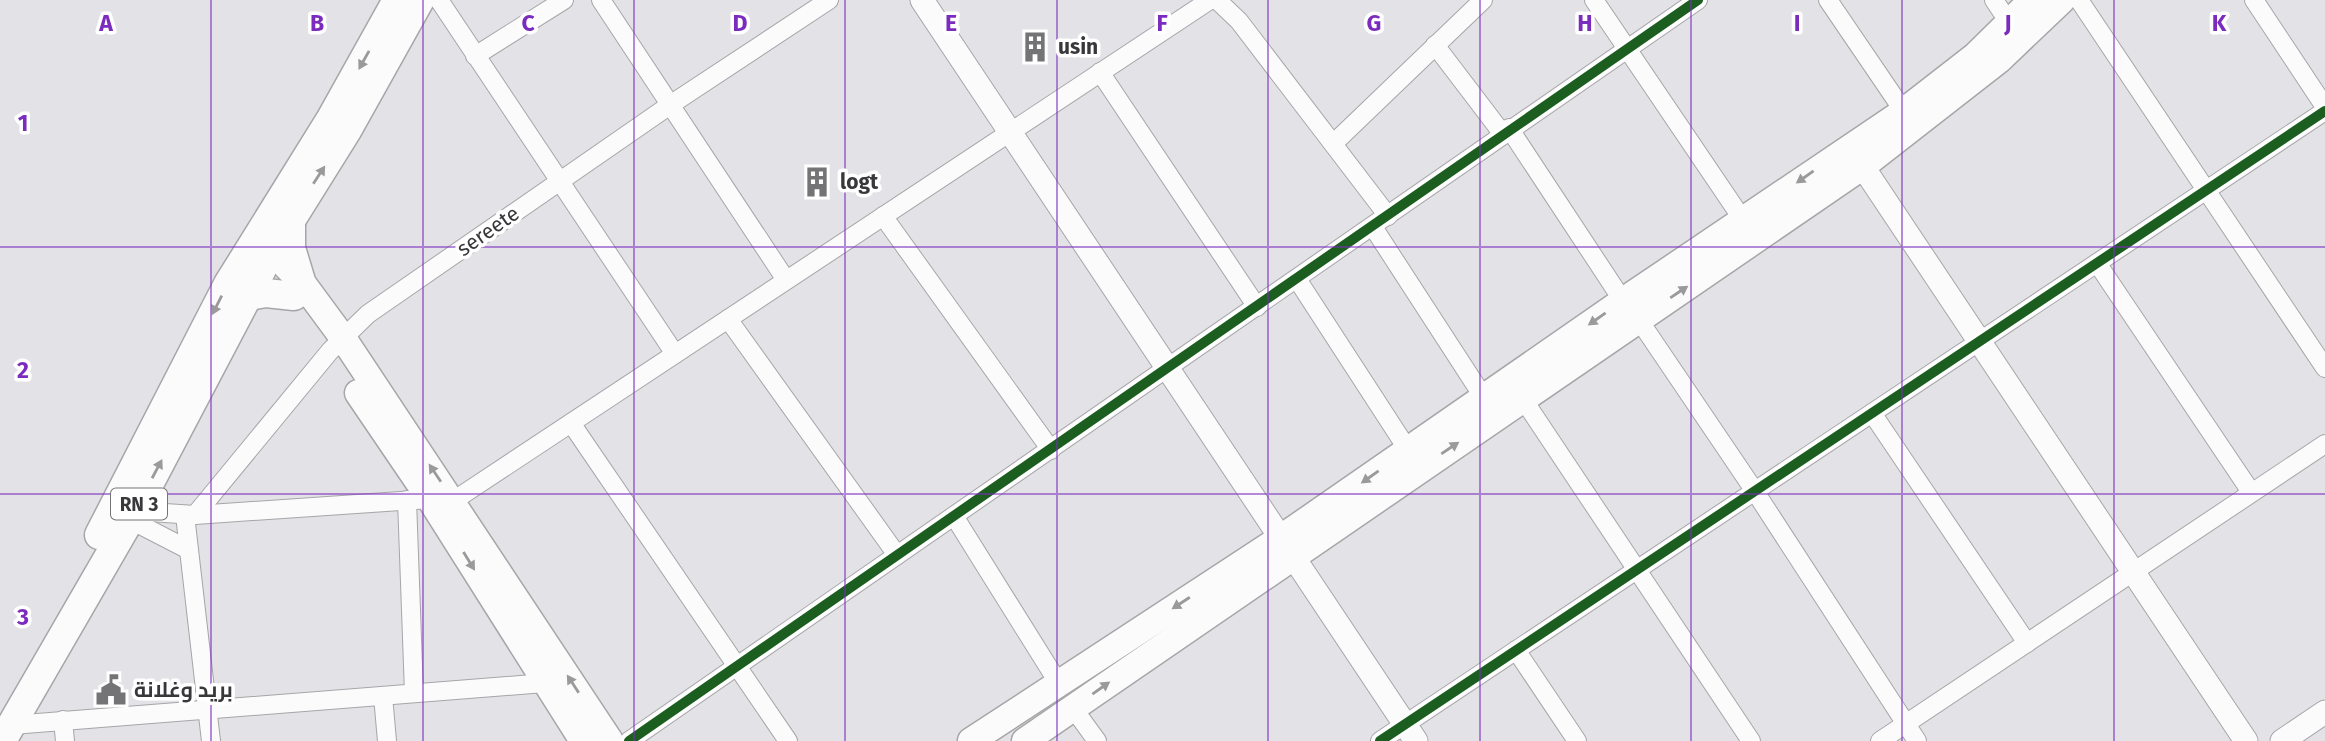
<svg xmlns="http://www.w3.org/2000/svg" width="2325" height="741" font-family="'Fira Sans',Cairo,sans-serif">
<rect width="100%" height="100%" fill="#e3e3e7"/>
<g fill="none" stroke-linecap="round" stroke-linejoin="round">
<!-- minor casing -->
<g stroke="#a6a6a9" stroke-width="20">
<g id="minor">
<polyline points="439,0 675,354"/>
<polyline points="601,0 786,280"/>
<polyline points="1217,0 1239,21 1388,216"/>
<polyline points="1594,0 1743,220"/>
<polyline points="1828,0 1909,119"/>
<polyline points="1994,0 2014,30"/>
<polyline points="2079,0 2325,368"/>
<polyline points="2254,0 2325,107"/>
<polyline points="1435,45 1502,133"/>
<polyline points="475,56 564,0"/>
<polyline points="1100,72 1257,307"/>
<polyline points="1509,128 1623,301"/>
<polyline points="1334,143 1483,0"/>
<polyline points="883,216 1051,450"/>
<polyline points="1373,227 1484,398"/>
<polyline points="2097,263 2251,492"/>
<polyline points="1297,279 1408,450"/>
<polyline points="728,319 897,555"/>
<polyline points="1639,320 1754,490 1917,741"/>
<polyline points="1523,399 1751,741"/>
<polyline points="1872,413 2027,643"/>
<polyline points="571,423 788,741"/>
<polyline points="407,500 414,693"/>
<polyline points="453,501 1210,0"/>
<polyline points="135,511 195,515 430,499"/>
<polyline points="185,515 211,741"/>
<polyline points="195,515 330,351 368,314 670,105 829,0"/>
<polyline points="123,516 189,550"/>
<polyline points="954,516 1059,684"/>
<polyline points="1516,650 1577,741"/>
<polyline points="383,696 387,741"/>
<polyline points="1073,708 1097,741"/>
<polyline points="63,720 65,741"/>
<polyline points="12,725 545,683"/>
<polyline points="629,741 1698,0"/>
<polyline points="1380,741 2325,111"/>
<polyline points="1880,741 2325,444"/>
</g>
</g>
<!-- tertiary casing -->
<g stroke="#a6a6a9" stroke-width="25">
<g id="tertiary">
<polyline points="922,0 1416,741"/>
<polyline points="1853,152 2246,741"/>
<polyline points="2282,741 2325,712"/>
</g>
</g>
<!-- secondary casing -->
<g stroke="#a6a6a9" stroke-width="29">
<g id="secondary">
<polyline points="286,266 301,281 343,338 610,741"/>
<polyline points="358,393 430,499 583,741"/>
<polyline points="971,741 1281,538 1623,301 1903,112 1975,56 2032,0"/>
<polyline points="1025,741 1863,166 1999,60 2062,0"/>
</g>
</g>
<!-- primary casing -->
<g stroke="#a6a6a9" stroke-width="31">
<g id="primary">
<polyline points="291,219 291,248 301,281"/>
<polyline points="248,296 266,293 294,296"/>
<polyline points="99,535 228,284 330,120 397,0"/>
<polyline points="2,741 135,511 270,254 348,129 420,0"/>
</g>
</g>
<!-- minor -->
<use href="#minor" stroke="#fbfbfb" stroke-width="18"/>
<!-- tertiary -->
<use href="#tertiary" stroke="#fbfbfb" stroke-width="23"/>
<!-- secondary -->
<use href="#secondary" stroke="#fbfbfb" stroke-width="26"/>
<!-- primary -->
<use href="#primary" stroke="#fbfbfb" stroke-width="28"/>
<!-- cycleway casing -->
<g stroke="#fff" stroke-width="15">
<g id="cycleway">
<polyline points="629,741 1698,0"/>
<polyline points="1380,741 2325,111"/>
</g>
</g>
<!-- cycleway -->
<use href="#cycleway" stroke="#1b5e20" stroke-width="10"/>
</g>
<!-- one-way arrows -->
<defs><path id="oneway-solid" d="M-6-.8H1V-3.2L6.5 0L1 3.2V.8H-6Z" transform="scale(1.75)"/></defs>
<g fill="#9a9a9b">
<use href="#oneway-solid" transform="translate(364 60) rotate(119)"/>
<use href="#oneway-solid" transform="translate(319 175) rotate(-57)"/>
<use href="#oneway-solid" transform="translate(1805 177) rotate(145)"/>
<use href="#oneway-solid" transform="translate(1679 292) rotate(-34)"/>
<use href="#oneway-solid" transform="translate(217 305) rotate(117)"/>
<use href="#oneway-solid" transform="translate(1597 319) rotate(145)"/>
<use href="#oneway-solid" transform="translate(1450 448) rotate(-34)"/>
<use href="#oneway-solid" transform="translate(157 469) rotate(-62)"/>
<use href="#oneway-solid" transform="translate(435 473) rotate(-124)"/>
<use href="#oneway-solid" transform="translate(1370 477) rotate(145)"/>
<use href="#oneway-solid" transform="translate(469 561) rotate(58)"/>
<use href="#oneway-solid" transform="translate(1181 603) rotate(147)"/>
<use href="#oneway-solid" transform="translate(573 684) rotate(-123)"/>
<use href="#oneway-solid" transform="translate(1101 688) rotate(-35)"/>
</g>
<!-- grid -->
<path fill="none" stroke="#7b2cbf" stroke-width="2" stroke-opacity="0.55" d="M211,0V741M423,0V741M634,0V741M845,0V741M1057,0V741M1268,0V741M1480,0V741M1691,0V741M1902,0V741M2114,0V741M0,247H2325M0,494H2325"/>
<!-- icons -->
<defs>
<g id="building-bare" transform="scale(2.415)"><path d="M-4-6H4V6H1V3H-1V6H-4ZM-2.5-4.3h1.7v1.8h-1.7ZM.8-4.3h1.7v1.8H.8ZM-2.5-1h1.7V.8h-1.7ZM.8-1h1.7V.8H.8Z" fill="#747477" stroke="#fff" stroke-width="2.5" paint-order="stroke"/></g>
<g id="civic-bare" transform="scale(2.415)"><path d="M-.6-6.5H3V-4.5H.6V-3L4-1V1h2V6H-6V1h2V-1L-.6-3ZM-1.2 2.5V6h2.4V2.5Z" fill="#747477" stroke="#fff" stroke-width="2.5" paint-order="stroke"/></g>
</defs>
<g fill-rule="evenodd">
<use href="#building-bare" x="1035" y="47"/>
<use href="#building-bare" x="817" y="182"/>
<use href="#civic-bare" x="111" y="690"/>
</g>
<g text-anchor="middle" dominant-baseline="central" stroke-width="7" stroke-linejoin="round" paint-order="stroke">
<!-- shield labels -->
<rect fill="#fff" stroke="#747476" stroke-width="2" x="111" y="488.5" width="56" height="31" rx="5"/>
<g font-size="19" font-weight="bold" fill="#38383b">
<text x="139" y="504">RN 3</text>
</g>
<!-- poi labels -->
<g font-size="21" font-weight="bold" fill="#38383b" stroke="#fff" text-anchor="start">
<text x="1058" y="47">usin</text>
<text x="840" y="182">logt</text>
<text x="134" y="690">بريد وغلانة</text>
</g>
<!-- street labels -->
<g font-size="21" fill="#38383b" stroke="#fff">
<text transform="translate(488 231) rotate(-35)">sereete</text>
</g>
</g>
<g font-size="23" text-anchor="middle" font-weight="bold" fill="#7b2cbf" stroke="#fff" stroke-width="7" stroke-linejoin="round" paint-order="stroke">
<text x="106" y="31">A</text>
<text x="317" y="31">B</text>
<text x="528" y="31">C</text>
<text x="740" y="31">D</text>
<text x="951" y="31">E</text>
<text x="1162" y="31">F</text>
<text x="1374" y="31">G</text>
<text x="1585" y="31">H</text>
<text x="1797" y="31">I</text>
<text x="2008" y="31">J</text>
<text x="2219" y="31">K</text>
<text x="23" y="131">1</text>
<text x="23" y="378">2</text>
<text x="23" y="625">3</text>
</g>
</svg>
